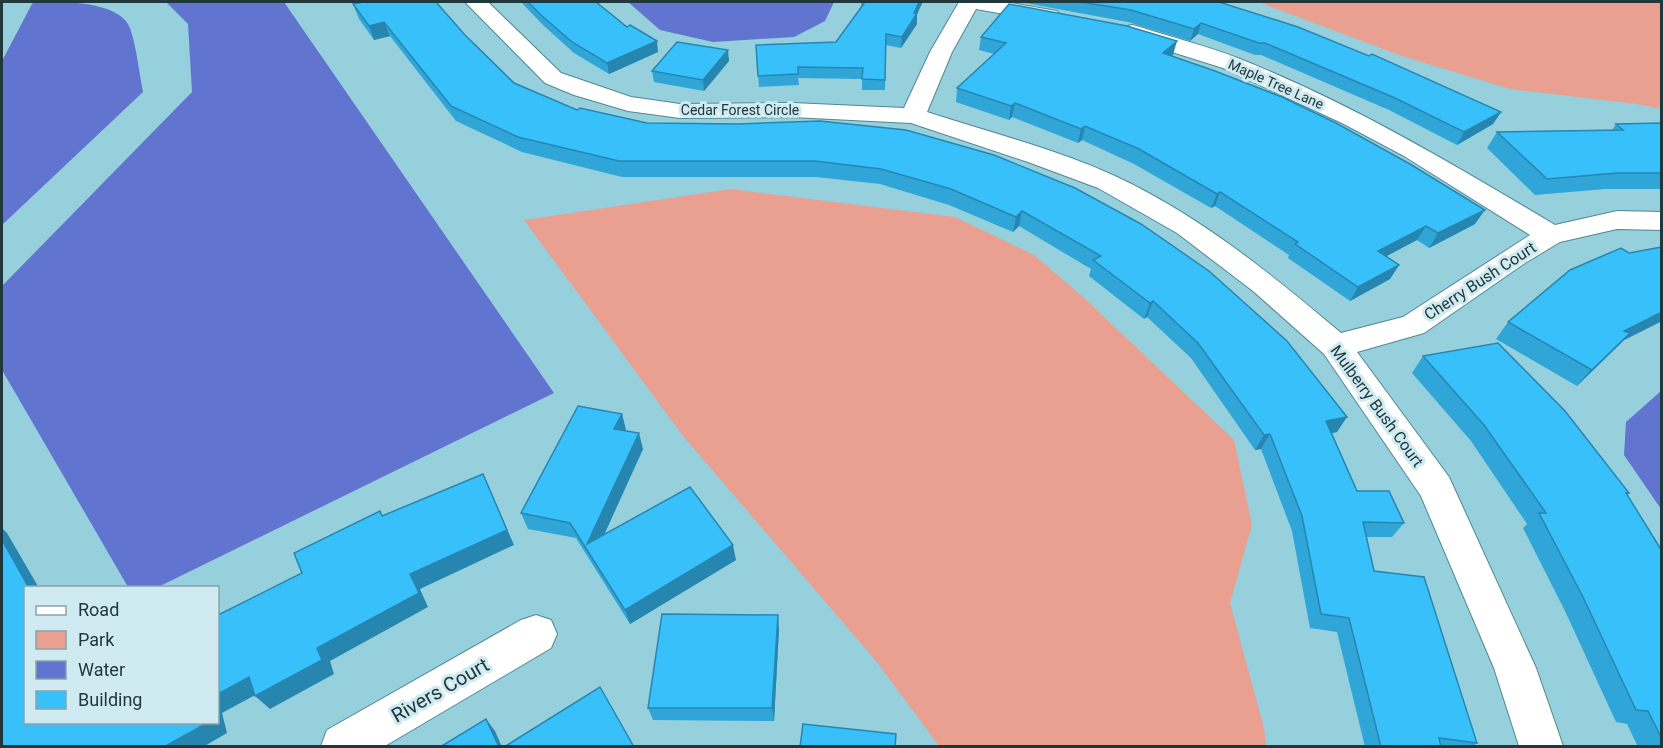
<svg xmlns="http://www.w3.org/2000/svg" width="1663" height="748" font-family="Roboto,sans-serif">
<rect width="100%" height="100%" fill="#96d0dc"/>
<!-- green -->
<g fill="#e9a091">
<polygon points="1258,2 1661,2 1661,109 1637,104 1510,89 1402,56"/>
<polygon points="731,189 955,217 1034,255 1082,296 1234,440 1252,525 1230,603 1264,728 1266,746 939,746 876,661 683,436 524,220"/>
</g>
<!-- water -->
<g fill="#6175d0">
<path d="M33,2C59,1 120,0 130,28C137,49 139,72 143,92L2,225V61Z"/>
<polygon points="166,2 284,2 554,393 158,587 128,587 2,370 2,286 192,92 188,24"/>
<polygon points="628,2 834,2 825,21 794,37 713,42 660,30"/>
<polygon points="1661,391 1661,509 1624,455 1626,422"/>
</g>
<g fill="none" stroke-linecap="round" stroke-linejoin="round">
<!-- street casing -->
<g stroke="#4f8792" stroke-width="2">
<g id="street">
<path d="M465,2H488L561,73L631,97L680,104L792,103L904,108L930,52L959,2H1005L1057,11L1060,16L1057,21L1049,22L976,9L952,52L927,112C988,132 1060,150 1117,177C1200,216 1271,274 1341,333L1403,317L1530,235L1404,156L1342,123L1223,68L1124,37L1121,32L1124,27L1132,25L1140,27C1173,38 1208,46 1240,59C1351,103 1453,164 1555,225L1617,211L1662,212V230L1617,229L1560,242L1525,263L1424,333L1357,352L1449,477L1536,668L1563,746H1519L1494,668L1421,496L1324,354L1253,291L1177,233L1098,188L1028,162L911,123L792,117L680,118L628,111L574,95L545,83Z"/>
<polygon points="536,615 551,620 557,634 551,648 385,746 321,746 327,730 521,620"/>
</g>
</g>
<!-- street -->
<use href="#street" fill="#fff" fill-rule="evenodd"/>
</g>
<!-- wall -->
<g fill="#30a5d8">
<polygon points="357,2 436,2 465,35 514,83 577,110 647,123 994,155 1337,432 1332,433 1357,491 1404,523 1392,537 1366,537 1374,571 1477,743 1472,747 1365,747 1337,632 1310,628 1292,531 1261,449 1255,450 1191,358 1147,317 1144,319 1089,276 1091,269 1019,226 1013,232 949,205 880,184 816,177 622,177 522,152 456,121 390,36 374,40 359,19 353,4 358,3"/>
<polygon points="521,2 596,2 658,52 609,74 574,53 543,25"/>
<polygon points="861,2 923,2 917,14 917,24 901,48 886,45 885,90 862,90 862,79 798,78 799,85 759,87 756,45 836,42 861,7"/>
<polygon points="1020,2 1219,2 1501,112 1493,124 1457,145 1389,110 1261,55 1255,55 1198,34 1190,41 1128,22"/>
<polygon points="981,37 1173,55 1172,56 1475,224 1429,248 1417,240 1386,256 1399,265 1390,279 1350,301 1288,258 1289,255 1215,206 1211,208 1134,164 1082,140 1078,143 1012,117 1009,120 956,102 957,88 994,54 979,50"/>
<polygon points="729,61 704,91 654,82 652,71"/>
<polygon points="1662,123 1662,189 1605,189 1535,195 1487,148 1497,132 1612,130 1616,124"/>
<polygon points="1662,247 1662,321 1624,340 1577,386 1496,339 1508,322 1629,253"/>
<polygon points="1423,356 1629,493 1627,495 1662,551 1662,747 1638,747 1627,724 1616,722 1565,611 1523,528 1527,524 1471,441 1412,373"/>
<polygon points="622,414 626,431 643,449 604,535 736,560 630,624 576,538 528,529 521,513"/>
<polygon points="779,629 774,721 653,720 648,708"/>
</g>
<!-- shaded-wall -->
<g fill="#2786b0">
<polygon points="919,2 923,2 922,3 917,14 917,24 901,48 902,37"/>
<polygon points="384,22 390,36 374,40 369,26"/>
<polygon points="1201,23 1198,34 1190,41 1194,29"/>
<polygon points="657,41 658,52 609,74 607,63"/>
<polygon points="1177,41 1173,55 1159,67 1163,53"/>
<polygon points="728,50 729,61 704,91 703,80"/>
<polygon points="1015,103 1012,117 1009,120 1011,106"/>
<polygon points="1501,112 1493,124 1457,145 1464,132"/>
<polygon points="1085,126 1082,140 1078,143 1081,129"/>
<polygon points="1220,192 1215,206 1211,208 1217,194"/>
<polygon points="1485,210 1475,224 1429,248 1438,233"/>
<polygon points="1022,211 1019,226 1013,232 1016,217"/>
<polygon points="1426,226 1417,240 1370,265 1378,251"/>
<polygon points="1399,265 1390,279 1350,301 1358,287"/>
<polygon points="1153,301 1147,317 1144,319 1150,303"/>
<polygon points="1662,312 1662,321 1624,340 1577,386 1624,331"/>
<polygon points="622,414 626,430 619,445 614,429"/>
<polygon points="1347,417 1337,432 1317,436 1326,421"/>
<polygon points="639,433 643,449 593,559 587,544"/>
<polygon points="1270,434 1261,449 1255,450 1264,435"/>
<polygon points="483,474 514,545 420,589 428,607 330,661 334,674 270,709 255,696 410,574"/>
<polygon points="2,528 7,533 39,588 29,588 2,540"/>
<polygon points="733,545 736,560 630,624 625,610"/>
<polygon points="778,615 779,629 774,721 772,708"/>
<polygon points="249,677 264,690 222,713 227,733 203,747 164,747 207,723 218,723 218,694"/>
<polygon points="486,719 495,731 502,747 499,747"/>
</g>
<!-- building -->
<g fill="#38c0fb" stroke="#2786b0" stroke-width="1.5">
<polygon points="363,2 436,2 465,35 514,83 577,110 580,108 647,123 738,124 820,121 906,130 994,155 1075,188 1141,224 1209,271 1287,341 1347,417 1326,421 1357,491 1389,491 1404,523 1363,522 1374,571 1424,577 1477,743 1439,738 1441,747 1381,747 1349,618 1321,614 1302,516 1270,434 1264,435 1198,343 1153,301 1150,303 1093,260 1101,256 1022,211 1016,217 951,189 881,169 815,161 619,161 518,137 451,106 384,22 369,26 353,4"/>
<polygon points="528,2 596,2 627,27 630,25 657,41 607,63 572,42 541,15"/>
<polygon points="865,2 919,2 914,13 917,13 902,37 886,34 885,80 862,79 863,68 798,67 798,74 758,76 756,45 836,42"/>
<polygon points="1081,2 1219,2 1298,27 1369,56 1372,54 1501,112 1464,132 1395,98 1265,43 1259,43 1201,23 1194,29 1131,10"/>
<polygon points="1009,4 1127,26 1177,41 1163,53 1215,71 1282,97 1336,123 1410,164 1485,210 1438,233 1426,226 1378,251 1399,265 1358,287 1295,244 1298,242 1220,192 1217,194 1139,149 1085,126 1081,129 1015,103 1011,106 957,88 1006,43 981,37"/>
<polygon points="677,42 728,50 703,80 652,71"/>
<polygon points="1662,123 1662,173 1617,173 1547,179 1497,132 1623,130 1616,124"/>
<polygon points="1662,247 1662,312 1624,331 1630,333 1592,370 1508,322 1570,270 1621,248 1629,253"/>
<polygon points="1498,343 1565,411 1629,493 1626,493 1662,551 1662,739 1648,711 1636,710 1583,597 1539,513 1546,513 1484,425 1423,356"/>
<polygon points="578,406 622,414 614,429 639,433 587,544 690,487 733,545 625,610 570,523 521,513"/>
<polygon points="483,474 507,530 410,574 419,593 317,648 322,660 255,696 249,677 218,694 218,615 302,573 294,553 380,511 382,516"/>
<polygon points="2,540 29,588 26,588 26,723 207,723 164,747 2,747"/>
<polygon points="662,614 778,615 772,708 648,708"/>
<polygon points="600,687 634,747 504,747"/>
<polygon points="486,719 499,747 440,747"/>
<polygon points="803,724 896,734 895,747 800,747"/>
</g>
<g text-anchor="middle" dominant-baseline="central" stroke-width="6" stroke-linejoin="round" paint-order="stroke">
<!-- far-street labels -->
<g font-size="14" fill="#20383c" stroke="#cfebf1">
<text transform="translate(1276 84) rotate(24)">Maple Tree Lane</text>
<text x="740" y="110">Cedar Forest Circle</text>
</g>
<!-- street labels -->
<g font-size="16" fill="#20383c" stroke="#cfebf1">
<text transform="translate(1480 281) rotate(-33)">Cherry Bush Court</text>
<text transform="translate(1377 406) rotate(54)">Mulberry Bush Court</text>
</g>
<!-- near-street labels -->
<g font-size="20" fill="#20383c" stroke="#cfebf1">
<text transform="translate(440 690) rotate(-30)">Rivers Court</text>
</g>
</g>
<!-- border -->
<rect width="1663" height="748" fill="none" stroke="#20383c" stroke-width="6"/>
<!-- legend -->
<rect x="24" y="586" width="195" height="138" fill="#cfebf1" stroke="#89a3a9" stroke-width="1.5"/>
<rect x="36" y="606" width="30" height="9" fill="#ffffff" stroke="#89a3a9" stroke-width="1.5"/>
<text x="78" y="616" font-size="18" fill="#20383c">Road</text>
<rect x="36" y="631" width="30" height="18" fill="#e9a091" stroke="#89a3a9" stroke-width="1.5"/>
<text x="78" y="646" font-size="18" fill="#20383c">Park</text>
<rect x="36" y="661" width="30" height="18" fill="#6175d0" stroke="#89a3a9" stroke-width="1.5"/>
<text x="78" y="676" font-size="18" fill="#20383c">Water</text>
<rect x="36" y="691" width="30" height="18" fill="#38c0fb" stroke="#89a3a9" stroke-width="1.5"/>
<text x="78" y="706" font-size="18" fill="#20383c">Building</text>
</svg>
